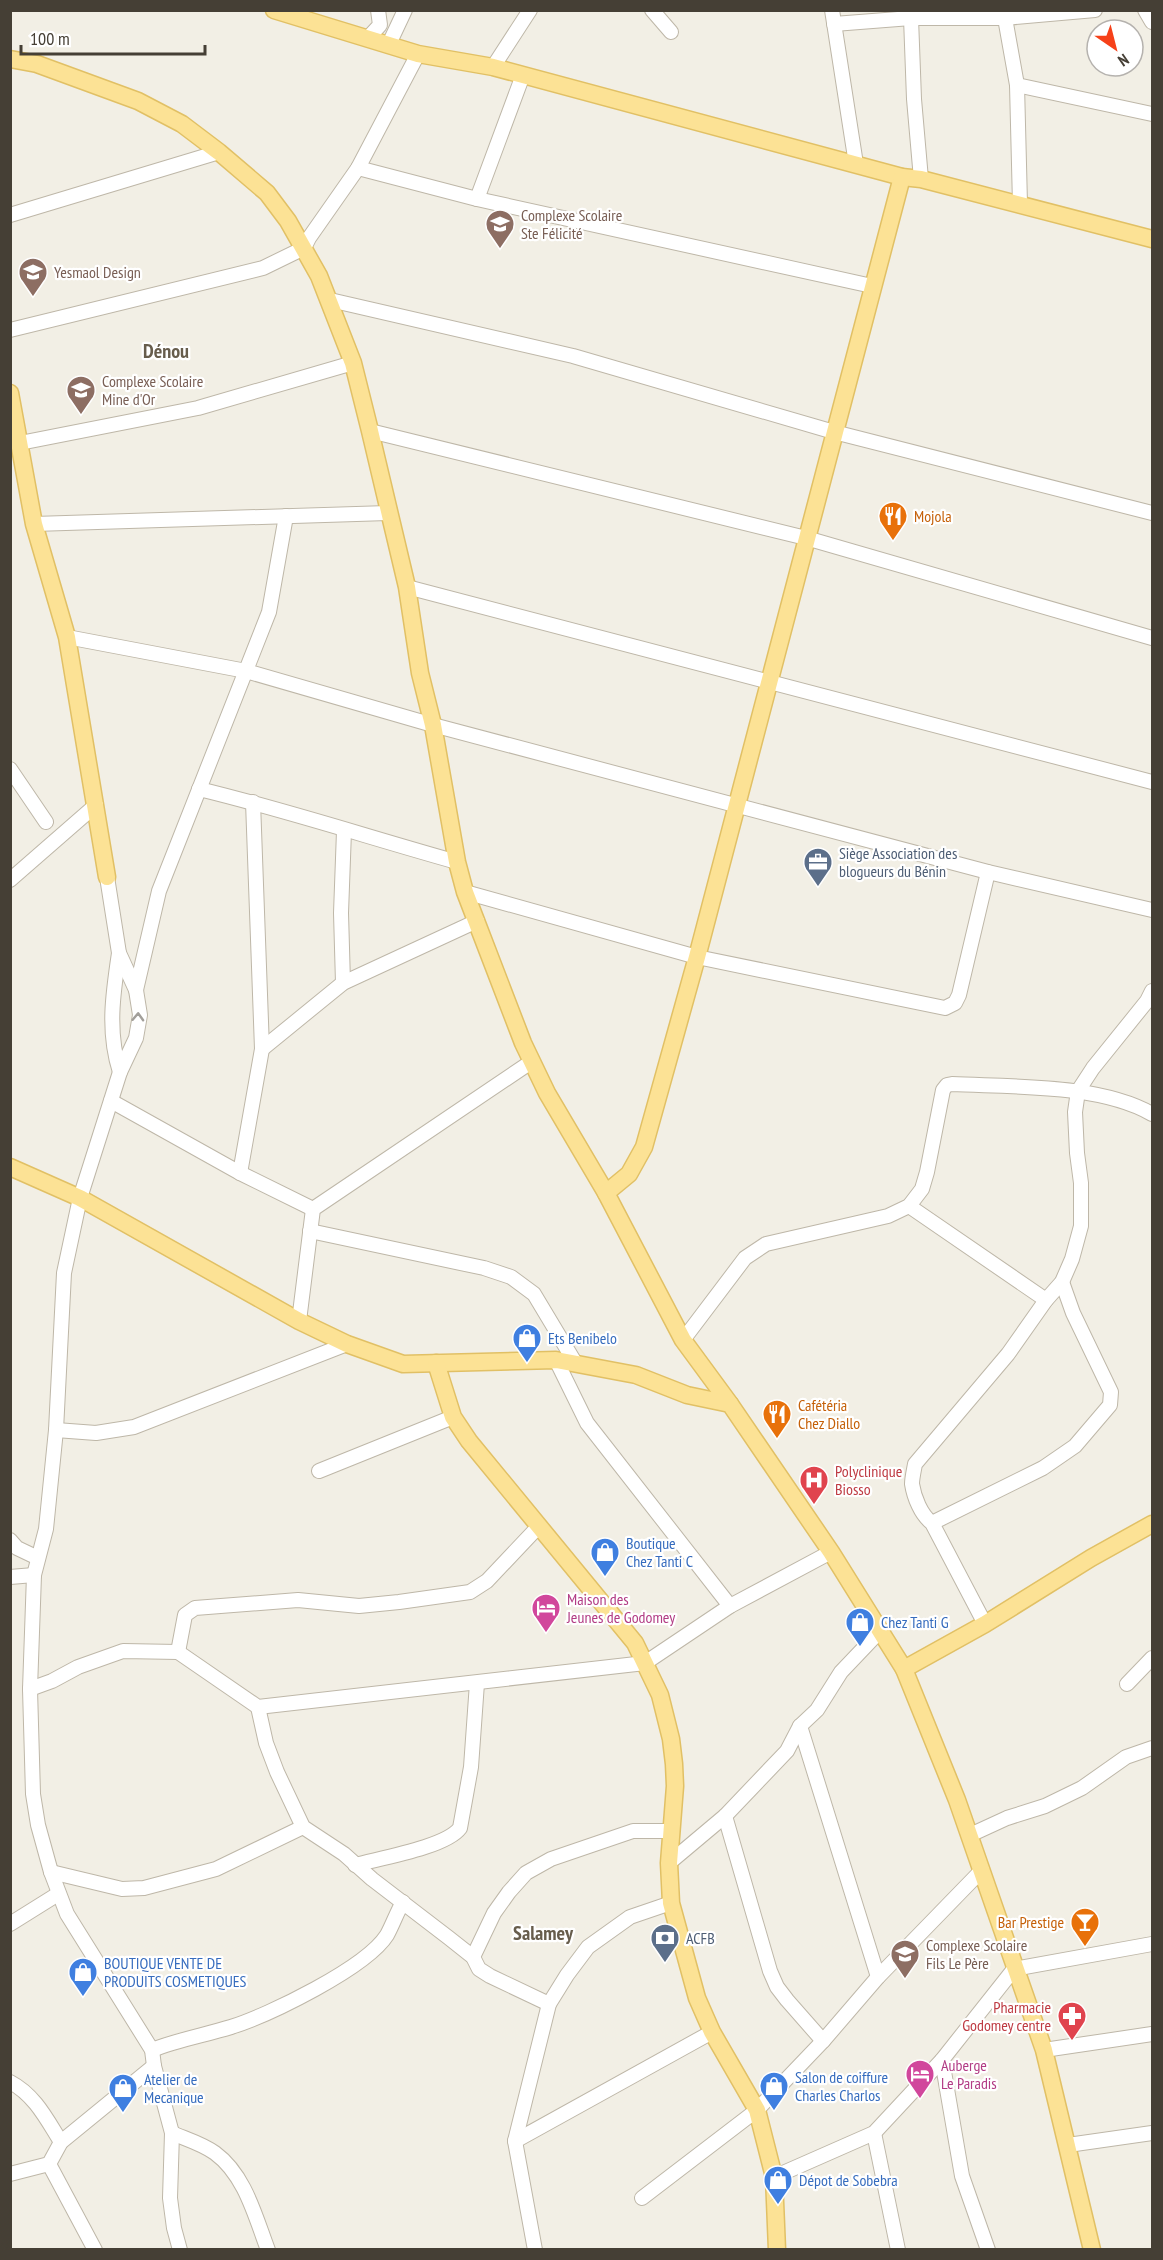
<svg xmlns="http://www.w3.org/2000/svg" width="1163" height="2260" font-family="'PT Sans Narrow',sans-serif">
<rect width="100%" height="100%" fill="#f2efe5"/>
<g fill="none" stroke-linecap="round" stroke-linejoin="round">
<!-- minor casing -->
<g stroke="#beb7a8" stroke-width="16">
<g id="minor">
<polyline points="652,10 671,32"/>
<polyline points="832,10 856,164"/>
<polyline points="1145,10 1152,22"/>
<polyline points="917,12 911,18 914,99 921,179"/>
<polyline points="1005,18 1017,85 1020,204"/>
<polyline points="834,24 911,18 1005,18 1095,10"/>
<polyline points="368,38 380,25 378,10"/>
<polyline points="389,44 405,10"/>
<polyline points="493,67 530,10"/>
<polyline points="1017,85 1152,114"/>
<polyline points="358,168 477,199 872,286"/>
<polyline points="477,199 523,75"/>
<polyline points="10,215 219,152"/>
<polyline points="330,300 573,356 834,432 1152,513"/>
<polyline points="10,330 263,268 304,248 309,238 358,168 418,54"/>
<polyline points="370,431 806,538 1152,638"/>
<polyline points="20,443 198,408 353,363"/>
<polyline points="34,524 388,513"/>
<polyline points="407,587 1152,782"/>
<polyline points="67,637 246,671 433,725 988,872 1152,910"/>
<polyline points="10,769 46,822"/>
<path d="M199,789C286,810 371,838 457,862"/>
<polyline points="107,877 119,953 136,990 140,1015 136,1038 120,1072 80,1198 64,1273 56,1430 46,1529 34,1575 30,1689 33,1794 38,1825 51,1872 67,1914 152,2050 154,2066 172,2133 170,2198 174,2228 180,2250"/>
<polyline points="10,880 96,805"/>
<polyline points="465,892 697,957 945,1008 955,1003 959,995 988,872"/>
<path d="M119,953C113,993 107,1032 120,1072"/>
<polyline points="343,983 341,913 344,831"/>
<polyline points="136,990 159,891 269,612 286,516"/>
<polyline points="262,1049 343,983 477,921"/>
<polyline points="111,1101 240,1173 313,1209"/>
<polyline points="240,1173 262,1049 253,802"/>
<polyline points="909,1206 1046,1300"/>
<polyline points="310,1231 484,1268 511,1277 534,1294 576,1364"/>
<polyline points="299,1321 313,1209 531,1062"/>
<path d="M683,1340L745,1258L766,1244L888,1216L909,1206L922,1189L927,1172L943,1090L947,1085L952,1084C1012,1087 1100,1084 1152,1114"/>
<polyline points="556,1360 587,1423 730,1606"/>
<polyline points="56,1430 96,1433 134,1427 347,1344"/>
<polyline points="319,1471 453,1417"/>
<polyline points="932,1523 1043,1468 1075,1446 1110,1405 1111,1392 1073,1313 1062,1282"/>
<polyline points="10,1540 17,1548 38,1558"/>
<polyline points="10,1577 34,1575"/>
<path d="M985,1624L932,1523C921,1515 914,1497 912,1484C912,1478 914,1470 915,1464L1008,1354L1046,1300L1062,1282L1072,1259L1081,1226V1183L1077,1153L1075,1112L1078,1091L1093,1068L1147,1001L1152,991"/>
<polyline points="178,1652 185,1615 195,1608 298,1600 359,1606 399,1602 470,1592 487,1581 539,1526"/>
<polyline points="1127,1684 1152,1658"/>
<polyline points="30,1689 52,1681 78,1667 123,1651 178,1652 258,1707 645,1663 730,1606 831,1552"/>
<polyline points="258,1707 266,1743 277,1772 303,1827 344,1854 372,1879 449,1938 473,1957 479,1969 490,1976 549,2004"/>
<polyline points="800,1726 878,1977"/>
<polyline points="725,1816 770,1971 777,1987 787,2000 823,2041"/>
<polyline points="970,1835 1007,1818 1045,1806 1082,1788 1126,1757 1152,1748"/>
<polyline points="669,1863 725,1816 787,1751 800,1726 817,1710 841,1672 880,1631"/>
<path d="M355,1865C381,1858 446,1847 460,1828L471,1767L477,1683"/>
<polyline points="51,1872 122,1889 144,1888 216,1869 303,1827"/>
<polyline points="10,1924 58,1894"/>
<polyline points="473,1957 494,1913 509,1892 526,1873 551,1859 633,1831 670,1831"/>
<path d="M152,2050C177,2040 205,2035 231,2027C269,2015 366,1968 387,1935C393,1924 397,1912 403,1902"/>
<polyline points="1044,2050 1152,2034"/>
<polyline points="942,2060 962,2176 988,2250"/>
<path d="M10,2082C35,2095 47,2120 61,2142"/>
<path d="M172,2133C186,2139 203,2144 215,2153C245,2175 255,2216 268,2250"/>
<polyline points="874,2133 898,2250"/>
<polyline points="515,2141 712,2032"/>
<polyline points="1068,2145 1152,2133"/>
<polyline points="49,2164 95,2250"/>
<polyline points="10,2174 49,2164 61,2142 154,2066"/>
<polyline points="774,2177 874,2133 942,2060 1014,1969 1152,1944"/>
<polyline points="642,2198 757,2110 823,2041 878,1977 982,1870"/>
<polyline points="535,2250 515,2141 549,2004 567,1975 588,1947 630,1917 671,1903"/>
</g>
</g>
<!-- major casing -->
<g stroke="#e1c065" stroke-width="19">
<g id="major">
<polyline points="274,10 418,54 493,67 902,177 921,179 1152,239"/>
<polyline points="10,59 37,64 138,101 182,124 219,152 267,193 288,221 319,276 353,363 370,431 407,587 420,673 433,725 457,862 465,892 523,1043 547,1093 606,1193 683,1340 730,1404"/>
<polyline points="10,393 34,524 67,637 107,877"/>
<polyline points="10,1167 80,1198 299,1321 347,1344 403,1364 556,1360 636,1375 687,1395 730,1404 831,1552 904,1669 957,1800 1044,2050 1092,2250"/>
<polyline points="606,1193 629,1174 644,1147 697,957 902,177"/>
<polyline points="436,1363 453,1417 469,1441 635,1643 660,1695 671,1739 674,1764 675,1786 669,1863 671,1903 697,1998 712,2032 757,2110 774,2177 777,2250"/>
<polyline points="904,1669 985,1624 1091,1558 1152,1524"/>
</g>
</g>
<!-- minor -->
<use href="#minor" stroke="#fff" stroke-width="14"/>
<!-- major -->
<use href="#major" stroke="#fce295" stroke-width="16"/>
</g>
<!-- one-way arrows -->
<defs><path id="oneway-chevron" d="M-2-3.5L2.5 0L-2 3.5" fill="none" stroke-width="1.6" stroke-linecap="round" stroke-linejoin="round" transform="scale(1.5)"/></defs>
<use stroke="#a29f9a" href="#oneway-chevron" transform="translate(138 1017) rotate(-88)"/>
<!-- icons -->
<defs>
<g id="school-pin" transform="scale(1.5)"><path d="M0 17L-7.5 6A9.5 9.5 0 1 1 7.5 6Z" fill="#8d6e63" stroke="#fff"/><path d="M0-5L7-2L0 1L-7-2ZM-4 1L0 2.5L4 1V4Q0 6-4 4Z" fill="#fff"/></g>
<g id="university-pin" transform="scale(1.5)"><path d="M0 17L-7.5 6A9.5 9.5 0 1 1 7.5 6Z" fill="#8d6e63" stroke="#fff"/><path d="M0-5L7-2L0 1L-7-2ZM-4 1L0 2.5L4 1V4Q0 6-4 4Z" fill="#fff"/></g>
<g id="restaurant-pin" transform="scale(1.5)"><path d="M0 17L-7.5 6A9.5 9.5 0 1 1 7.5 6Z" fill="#e8710a" stroke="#fff"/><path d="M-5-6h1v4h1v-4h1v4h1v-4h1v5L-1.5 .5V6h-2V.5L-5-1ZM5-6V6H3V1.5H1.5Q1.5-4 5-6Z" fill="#fff"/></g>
<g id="office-pin" transform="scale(1.5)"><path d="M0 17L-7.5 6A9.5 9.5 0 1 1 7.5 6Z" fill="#5c6f8a" stroke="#fff"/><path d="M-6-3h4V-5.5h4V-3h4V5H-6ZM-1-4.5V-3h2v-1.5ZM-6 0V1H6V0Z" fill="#fff"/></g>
<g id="shop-pin" transform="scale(1.5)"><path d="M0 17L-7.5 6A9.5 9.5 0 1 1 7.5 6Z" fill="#3f7fe0" stroke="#fff"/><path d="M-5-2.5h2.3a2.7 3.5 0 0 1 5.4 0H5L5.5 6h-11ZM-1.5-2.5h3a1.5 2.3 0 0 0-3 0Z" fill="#fff"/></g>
<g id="hospital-pin" transform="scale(1.5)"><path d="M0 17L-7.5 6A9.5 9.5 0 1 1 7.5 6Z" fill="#e0444e" stroke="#fff"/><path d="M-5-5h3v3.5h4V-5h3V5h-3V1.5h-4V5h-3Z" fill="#fff"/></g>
<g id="hotel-pin" transform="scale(1.5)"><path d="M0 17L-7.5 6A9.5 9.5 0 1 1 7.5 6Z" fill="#d1479c" stroke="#fff"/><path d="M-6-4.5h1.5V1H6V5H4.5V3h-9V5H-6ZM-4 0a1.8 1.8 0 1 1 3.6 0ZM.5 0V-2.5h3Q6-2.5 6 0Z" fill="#fff"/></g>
<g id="bar-pin" transform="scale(1.5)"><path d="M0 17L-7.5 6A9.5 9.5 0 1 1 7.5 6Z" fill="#e8710a" stroke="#fff"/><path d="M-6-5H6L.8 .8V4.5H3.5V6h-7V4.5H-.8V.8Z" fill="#fff"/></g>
<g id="bank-pin" transform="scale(1.5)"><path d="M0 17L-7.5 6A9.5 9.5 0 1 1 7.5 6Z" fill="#5c6f8a" stroke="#fff"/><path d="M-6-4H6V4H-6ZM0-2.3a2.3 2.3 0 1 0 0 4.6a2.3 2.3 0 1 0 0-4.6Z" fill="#fff"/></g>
<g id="pharmacy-pin" transform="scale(1.5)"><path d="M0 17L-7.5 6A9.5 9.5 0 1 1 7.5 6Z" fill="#e0444e" stroke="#fff"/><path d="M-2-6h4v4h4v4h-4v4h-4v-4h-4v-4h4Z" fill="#fff"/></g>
</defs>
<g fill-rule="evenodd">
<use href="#school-pin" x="500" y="224"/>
<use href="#university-pin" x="33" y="272"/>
<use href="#school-pin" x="81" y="390"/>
<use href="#restaurant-pin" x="893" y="516"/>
<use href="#office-pin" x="818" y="862"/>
<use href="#shop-pin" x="527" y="1338"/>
<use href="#restaurant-pin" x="777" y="1414"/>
<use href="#hospital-pin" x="814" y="1480"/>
<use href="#shop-pin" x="605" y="1552"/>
<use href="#hotel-pin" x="546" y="1608"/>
<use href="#shop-pin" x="860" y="1622"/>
<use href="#bar-pin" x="1085" y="1922"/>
<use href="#bank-pin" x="665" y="1938"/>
<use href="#school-pin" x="905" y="1954"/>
<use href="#shop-pin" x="83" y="1972"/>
<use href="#pharmacy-pin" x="1072" y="2016"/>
<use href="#hotel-pin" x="920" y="2074"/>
<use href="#shop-pin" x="774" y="2086"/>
<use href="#shop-pin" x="123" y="2088"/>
<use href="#shop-pin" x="778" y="2180"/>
</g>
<g text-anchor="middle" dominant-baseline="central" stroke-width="4.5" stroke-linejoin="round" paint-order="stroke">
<!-- education labels -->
<g font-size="16" fill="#785e54" stroke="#fff" text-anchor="start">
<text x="521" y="215">Complexe Scolaire<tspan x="521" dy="18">Ste Félicité</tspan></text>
<text x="54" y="272">Yesmaol Design</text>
<text x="102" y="381">Complexe Scolaire<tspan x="102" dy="18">Mine d'Or</tspan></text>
<text x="926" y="1945">Complexe Scolaire<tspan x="926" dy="18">Fils Le Père</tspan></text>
</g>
<!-- food labels -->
<g font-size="16" fill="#c56008" stroke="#fff" text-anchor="start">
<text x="914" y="516">Mojola</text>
<text x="798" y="1405">Cafétéria<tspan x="798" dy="18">Chez Diallo</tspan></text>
<text x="1064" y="1922" text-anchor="end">Bar Prestige</text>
</g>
<!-- service labels -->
<g font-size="16" fill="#4e5e75" stroke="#fff" text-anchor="start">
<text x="839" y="853">Siège Association des<tspan x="839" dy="18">blogueurs du Bénin</tspan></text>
<text x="686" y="1938">ACFB</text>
</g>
<!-- shop labels -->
<g font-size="16" fill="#366cbe" stroke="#fff" text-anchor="start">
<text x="548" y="1338">Ets Benibelo</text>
<text x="626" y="1543">Boutique<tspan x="626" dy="18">Chez Tanti C</tspan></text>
<text x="881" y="1622">Chez Tanti G</text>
<text x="104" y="1963">BOUTIQUE VENTE DE<tspan x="104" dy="18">PRODUITS COSMETIQUES</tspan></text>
<text x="795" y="2077">Salon de coiffure<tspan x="795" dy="18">Charles Charlos</tspan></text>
<text x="144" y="2079">Atelier de<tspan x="144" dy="18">Mecanique</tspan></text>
<text x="799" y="2180">Dépot de Sobebra</text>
</g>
<!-- health labels -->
<g font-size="16" fill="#be3a42" stroke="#fff" text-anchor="start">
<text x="835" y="1471">Polyclinique<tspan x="835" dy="18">Biosso</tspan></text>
<text x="1051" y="2007" text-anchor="end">Pharmacie<tspan x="1051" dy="18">Godomey centre</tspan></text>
</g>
<!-- hotel labels -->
<g font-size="16" fill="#b23c85" stroke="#fff" text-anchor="start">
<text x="567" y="1599">Maison des<tspan x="567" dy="18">Jeunes de Godomey</tspan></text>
<text x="941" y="2065">Auberge<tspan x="941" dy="18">Le Paradis</tspan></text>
</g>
<!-- quarter labels -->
<g font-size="20" font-weight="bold" fill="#675d4c" stroke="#fff">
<text x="166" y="351">Dénou</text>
<text x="543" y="1933">Salamey</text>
</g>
</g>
<!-- border -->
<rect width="1163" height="2260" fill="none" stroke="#453f35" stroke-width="24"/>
<!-- north arrow -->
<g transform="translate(1115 48) rotate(145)"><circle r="28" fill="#ffffff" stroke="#b5b2ae" stroke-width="1.5"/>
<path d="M0-4.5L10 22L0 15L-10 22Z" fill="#f64119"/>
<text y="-9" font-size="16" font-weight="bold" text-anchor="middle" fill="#453f35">N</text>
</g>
<!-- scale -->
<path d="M21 45v9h184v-9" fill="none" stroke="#453f35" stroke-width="3"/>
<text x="30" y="45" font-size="18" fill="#453f35" stroke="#ffffff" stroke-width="4.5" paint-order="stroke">100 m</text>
</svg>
